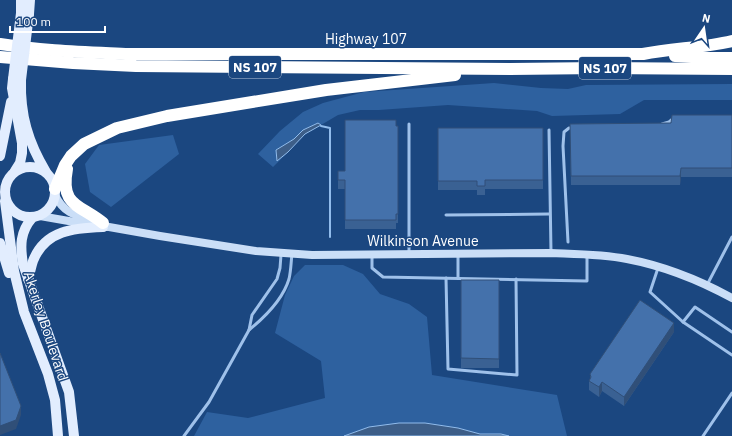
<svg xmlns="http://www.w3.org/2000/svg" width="732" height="436" font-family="'IBM Plex Sans',sans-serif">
<rect width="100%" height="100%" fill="#1b4780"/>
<!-- green -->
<g fill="#2e619f">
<polygon points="494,83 541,88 568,89 586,85 732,84 732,100 644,100 620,114 552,116 537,111 448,105 379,110 360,110 338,115 321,125 318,123 303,130 294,139 276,150 277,161 288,152 273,167 258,154 280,131 303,112 323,103 364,92"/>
<polygon points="173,135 179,154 111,207 90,192 85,164 99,145"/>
<polygon points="305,265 343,265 363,274 380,294 409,304 427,317 432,375 557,395 567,436 509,436 501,434 480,434 458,428 425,423 369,427 344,436 194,436 207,412 248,418 325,398 321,361 275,333 285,295 294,276"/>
</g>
<!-- water -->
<g fill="#3d5e88" stroke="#91bcec">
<polygon points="318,123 321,125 305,134 288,152 277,161 276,150 294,139 303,130"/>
<polygon points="399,423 425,423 458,428 480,434 501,434 509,436 344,436 369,427"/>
</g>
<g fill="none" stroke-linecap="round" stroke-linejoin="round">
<!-- stream -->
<polyline stroke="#91bcec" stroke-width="2" points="321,126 330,128 330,237"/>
<!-- lane -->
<g stroke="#9fc1ea" stroke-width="3">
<polyline points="662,124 669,122 675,117"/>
<polyline points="549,130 551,252"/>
<polyline points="446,215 549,214"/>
<polyline points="568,242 563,146 564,132 569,128 573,128"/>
<polyline points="409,253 409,124"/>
<polyline points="458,254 458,278"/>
<polyline points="372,255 372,268 383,277 587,281 587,256"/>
<polyline points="658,268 650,292 683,322 732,355"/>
<polyline points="446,278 448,369 517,375 516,279"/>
<polyline points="707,285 732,237"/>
<polyline points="683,322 695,307 732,332"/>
<path d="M249,330C265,317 283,299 289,279C291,271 291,262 292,254"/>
<polyline points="184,436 209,402 249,330 252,315 277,279 280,268 281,255"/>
<polyline points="703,436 732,393"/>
</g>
<!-- secondary -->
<g stroke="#cadef7" stroke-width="8">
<path d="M55,195C63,212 74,215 91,220"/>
<path d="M40,216L103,227H109L160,236L256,251L312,255L551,253C576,254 602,254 627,259C664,266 699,280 732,298"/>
</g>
<!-- primary -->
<g stroke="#e2edfe" stroke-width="10">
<polyline points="21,13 21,0"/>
<polyline points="29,14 30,0"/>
<polyline points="13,79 12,88 22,143 22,153 20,163 15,171"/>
<path d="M21,80C20,115 28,142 46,172"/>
<polyline points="0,156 11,102"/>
<circle cx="30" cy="192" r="25"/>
<polyline points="5,201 14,271 24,312 48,374 55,400 58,436"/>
<path d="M32,218C20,232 20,246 23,264L69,392L74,436"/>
<polyline points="0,243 9,273"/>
<path d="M28,279C30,273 31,267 33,261C45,230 74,228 103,227"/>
</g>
<!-- highway -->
<g stroke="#fff" stroke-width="12">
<path d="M0,44C42,51 86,52 129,54H643C673,48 703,48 732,41"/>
<polyline points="675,56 708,58 732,58"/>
<polyline points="0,57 73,63 136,66 510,69 601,68 732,69"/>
<path d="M67,169C60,207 80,204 103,223"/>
<polyline points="55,189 65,165 71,156 84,144 117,128 167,116 326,90 455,75"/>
</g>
<!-- primary-bridge -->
<g stroke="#e2edfe" stroke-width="10">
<polyline points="13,79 21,13"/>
<polyline points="21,80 29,14"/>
</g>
</g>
<!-- wall -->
<g fill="#3a6193">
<polygon points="732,115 732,177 681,177 680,185 571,185 570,124 671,123"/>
<polygon points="396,126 398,126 398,223 396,223 396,229 345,229 345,189 338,189 338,171 345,171"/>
<polygon points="438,128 543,128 543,189 485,189 485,195 477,195 477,190 438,190"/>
<rect x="461" y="280" width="38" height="88"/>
<polygon points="674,332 624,406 602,391 599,397 589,390 589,381 590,379 590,374"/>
</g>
<!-- shaded-wall -->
<g fill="#304f78">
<polygon points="681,168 681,177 680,185 680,176"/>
<polygon points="674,323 674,332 624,406 624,397"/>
<polygon points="602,382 602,391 599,397 599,387"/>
<polygon points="21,406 21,415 16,429 0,435 0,426"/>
</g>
<!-- building -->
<g fill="#4471ab" stroke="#304f78">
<polygon points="672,115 732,115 732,168 681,168 680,176 571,176 570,124 671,123"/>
<polygon points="345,120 396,120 396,126 398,126 398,214 396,214 396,220 345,220 345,180 338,180 338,171 345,171"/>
<polygon points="438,128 543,128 543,180 485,180 485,186 477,186 477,181 438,181"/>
<polygon points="461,280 499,280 499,359 461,358"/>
<polygon points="640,300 674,323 624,397 602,382 599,387 589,381 591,377 590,374"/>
<polygon points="0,353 21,406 16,420 0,426"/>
</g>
<g text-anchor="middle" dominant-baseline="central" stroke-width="3" stroke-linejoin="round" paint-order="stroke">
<!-- shield labels -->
<g fill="#1b4780" stroke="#bbc8d9" stroke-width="1">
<rect x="229" y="56" width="52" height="22" rx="3"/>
<rect x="579" y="57" width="52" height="22" rx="3"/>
</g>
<g font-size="13" font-weight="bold" fill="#fff">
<text x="255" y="67">NS 107</text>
<text x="605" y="68">NS 107</text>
</g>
<!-- street labels -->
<g font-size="14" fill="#fff" stroke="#1b4780">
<text x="366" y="39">Highway 107</text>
<text x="423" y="241">Wilkinson Avenue</text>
<text transform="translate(46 326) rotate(72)">Akerley Boulevard</text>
</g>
</g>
<!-- north arrow -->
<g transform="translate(704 28) rotate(13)" stroke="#1b4780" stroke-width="3" paint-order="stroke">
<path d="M0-3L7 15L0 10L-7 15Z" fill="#ffffff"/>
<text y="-6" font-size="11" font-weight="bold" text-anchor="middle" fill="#ffffff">N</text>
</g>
<!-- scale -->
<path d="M10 26v6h95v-6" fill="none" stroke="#ffffff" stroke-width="2"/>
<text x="16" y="26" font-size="12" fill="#ffffff" stroke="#1b4780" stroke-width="3" paint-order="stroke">100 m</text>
</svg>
